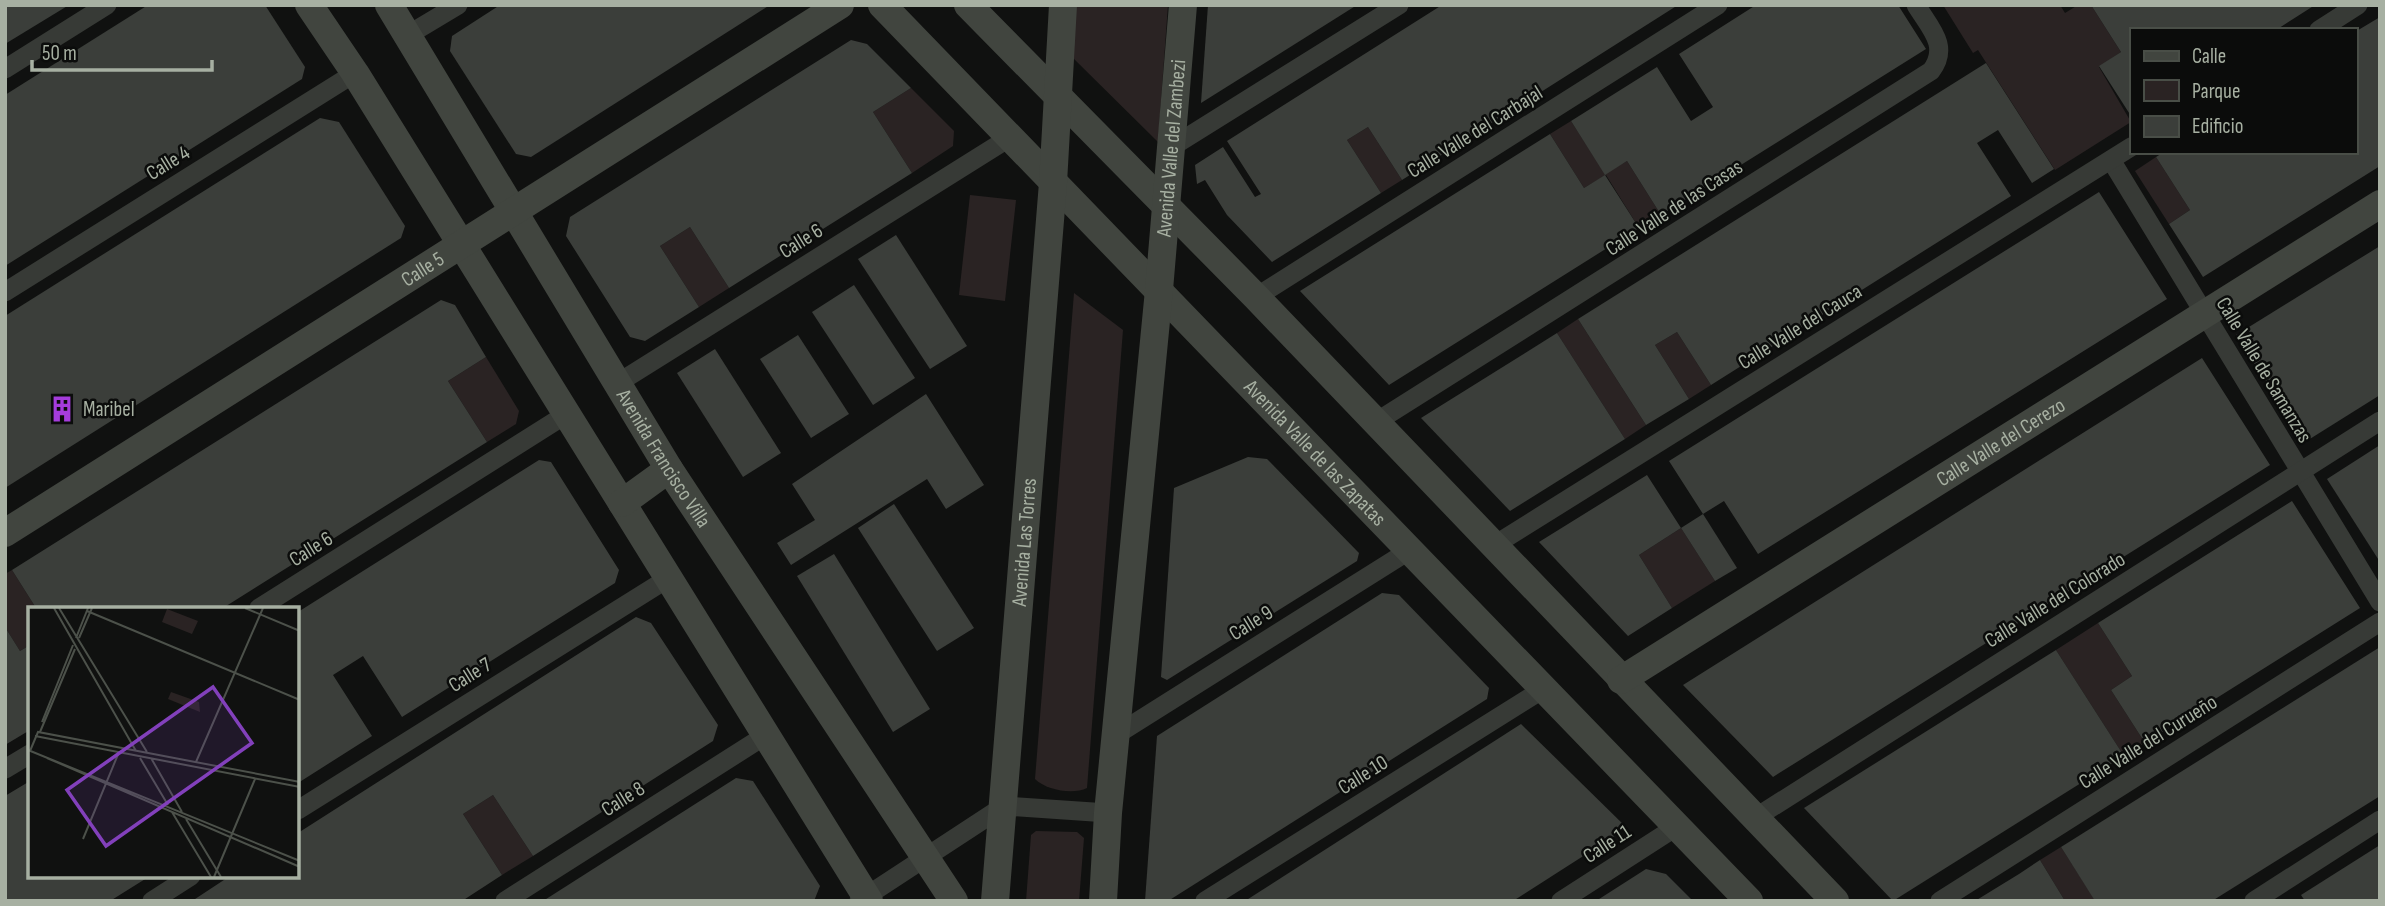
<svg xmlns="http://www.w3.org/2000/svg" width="2385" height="906" font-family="'Sofia Sans Condensed',sans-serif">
<rect width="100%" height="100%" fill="#101110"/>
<!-- green -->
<g fill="#2a2323">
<polygon points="1075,5 1168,5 1158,142 1071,56"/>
<polygon points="1943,5 2060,5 2065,13 2078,5 2091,5 2121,52 2099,67 2131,122 2055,170 1978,50 1973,53"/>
<polygon points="911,88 954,131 953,146 912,173 873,112"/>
<polygon points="1571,121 1605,174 1627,161 1661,215 1639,228 1606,175 1584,188 1550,134"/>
<polygon points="1368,127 1402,180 1381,193 1347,140"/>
<polygon points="2156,157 2190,210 2169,224 2135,171"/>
<polygon points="970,195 1016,200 1005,301 959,295"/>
<polygon points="690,227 729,288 699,307 660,246"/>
<path d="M1074,293L1123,330L1087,788C1073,795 1046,790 1035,779Z"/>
<polygon points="1578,319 1646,425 1625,439 1557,333"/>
<polygon points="1677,332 1711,385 1689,399 1655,345"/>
<polygon points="486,357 519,411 516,424 487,442 448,381"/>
<polygon points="1681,528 1715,581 1672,608 1639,555"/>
<polygon points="12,570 36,608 30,608 30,645 20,651 5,627 5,574"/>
<polygon points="2098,623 2132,676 2111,690 2145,743 2124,756 2056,650"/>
<polygon points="493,795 533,856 502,875 463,814"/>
<polygon points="1036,831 1077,832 1084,838 1079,901 1026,901 1031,835"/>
<polygon points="2061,847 2095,900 2065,901 2040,860"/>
</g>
<!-- building -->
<g fill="#3b3e3a">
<polygon points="5,5 69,5 5,44"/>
<polygon points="148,5 265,5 305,67 302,79 5,266 5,95"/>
<polygon points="500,5 770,5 531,157 516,154 450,51 452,36"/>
<polygon points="1208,5 1357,5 1201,103"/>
<polygon points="1442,5 1678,5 1402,180 1368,127 1347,140 1381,193 1272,262 1227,215 1205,180 1197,184 1195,165 1223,147 1255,197 1261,194 1227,141"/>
<polygon points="1756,5 1898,5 1926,49 1661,215 1627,161 1605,175 1571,121 1657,67 1691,121 1713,107 1679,54"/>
<polygon points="2091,5 2315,5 2276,30 2131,30 2131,116 2099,66 2121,52"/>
<polygon points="2380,17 2380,166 2203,277 2169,224 2190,210 2156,157 2164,152 2355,152 2355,32"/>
<polygon points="851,40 867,44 911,88 873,112 912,173 729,288 690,227 660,246 699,307 645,341 630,337 566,236 570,217"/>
<polygon points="1986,63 2054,169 2032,183 1998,130 1977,143 2011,196 1711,385 1677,332 1655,345 1689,399 1646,425 1578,319"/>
<polygon points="320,118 339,122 405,226 401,238 5,488 5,316"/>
<polygon points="1550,134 1584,188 1605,175 1639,228 1389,385 1300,291"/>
<polygon points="2099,192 2167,299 1758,554 1724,501 1703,514 1669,461"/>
<polygon points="896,235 967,346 930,369 858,259"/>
<polygon points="2380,246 2380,395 2305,442 2236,335"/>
<polygon points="854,285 915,378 873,405 812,312"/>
<polygon points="441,300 455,305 486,357 448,381 487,442 223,608 36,608 12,570"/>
<polygon points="1557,333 1625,439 1510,511 1421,418"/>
<polygon points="798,335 849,414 811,438 760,359"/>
<polygon points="715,349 781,453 743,477 677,373"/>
<polygon points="2202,358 2270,465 1905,694 1773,777 1683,685"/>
<polygon points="926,394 984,485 946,509 927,479 791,565 777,543 815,520 792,484"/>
<polygon points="2380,445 2380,562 2327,479"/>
<polygon points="1248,457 1267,459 1359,553 1357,561 1167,680 1161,677 1174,488"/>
<polygon points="539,460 551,462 619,570 615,583 402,717 363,656 333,675 372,736 298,783 298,612"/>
<polygon points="1647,475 1681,528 1639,555 1672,608 1628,636 1539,542"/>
<polygon points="2292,501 2360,608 2145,743 2111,690 2132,676 2098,623"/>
<polygon points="894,504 974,628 937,651 858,528"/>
<polygon points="1703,514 1737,568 1715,581 1681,528"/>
<polygon points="834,554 930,709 893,732 797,576"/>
<polygon points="1382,593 1399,595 1489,688 1487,699 1168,901 1145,901 1157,736"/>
<polygon points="636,617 651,623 718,725 713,741 533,856 493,795 463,814 502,875 462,901 192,901 230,876 298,876 298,833"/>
<polygon points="5,627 20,651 30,645 30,730 5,745"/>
<polygon points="2380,647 2380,796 2212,901 2095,901 2061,847"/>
<polygon points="2056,650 2124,756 1893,901 1804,808"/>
<polygon points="1521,724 1627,828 1513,901 1245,901"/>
<polygon points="736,778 753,781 820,886 814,901 543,901"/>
<polygon points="30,781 30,876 150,876 110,901 5,901 5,796"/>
<polygon points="2380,845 2380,901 2305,901 2301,895"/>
<polygon points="2040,860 2065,901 1975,901 2019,874"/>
<polygon points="1646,869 1666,874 1693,901 1596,901"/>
</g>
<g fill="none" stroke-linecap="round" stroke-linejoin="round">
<!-- street -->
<g stroke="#373a36" stroke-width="19">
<polyline points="2319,30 2358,5"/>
<polyline points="408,35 458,5"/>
<polyline points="5,69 107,5"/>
<polyline points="1170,148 1399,5"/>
<polyline points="2111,160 2380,602"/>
<polyline points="5,292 355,73"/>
<polyline points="1256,297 1718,5"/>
<polyline points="618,383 1009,138"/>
<path d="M1376,422L1931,71C1950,46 1930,28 1916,5"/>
<polyline points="1493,546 2131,147"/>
<polyline points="259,608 565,415"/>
<polyline points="1116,735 1410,550"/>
<polyline points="5,769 30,754"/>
<polyline points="298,810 667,579"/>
<polyline points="1755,818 2380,421"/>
<polyline points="152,901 191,876"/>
<polyline points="505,901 766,735"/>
<polyline points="859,901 1004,806 1108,813"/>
<polyline points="1205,901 1545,688"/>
<polyline points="1561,901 1679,825"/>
<polyline points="1940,901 2380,622"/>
<polyline points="2254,901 2380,820"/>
</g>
<!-- secondary -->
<g stroke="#41453f" stroke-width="28">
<polyline points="309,5 355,73 869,901"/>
<path id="s1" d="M389,5L669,469L954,901"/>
<path id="s2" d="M882,5L1749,901"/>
<polyline points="968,5 1256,297 1835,901"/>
<polyline points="622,503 669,469"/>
<path id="s3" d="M5,533L840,5"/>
<path id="s4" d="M1621,680L2380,204"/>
<path id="s5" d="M995,901L1053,183L1063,5"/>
<path id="s6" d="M1103,901L1108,813L1159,290L1183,5"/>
</g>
</g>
<!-- icons -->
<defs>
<g id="building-bare" transform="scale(2.1)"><path d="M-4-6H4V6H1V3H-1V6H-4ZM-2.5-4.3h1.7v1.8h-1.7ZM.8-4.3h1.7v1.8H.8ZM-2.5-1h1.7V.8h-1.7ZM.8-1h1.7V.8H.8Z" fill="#a53cdc" stroke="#0b0c0b" stroke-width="2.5" paint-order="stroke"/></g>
</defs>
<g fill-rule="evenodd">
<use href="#building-bare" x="62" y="409"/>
</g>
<g text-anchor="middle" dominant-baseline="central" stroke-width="5" stroke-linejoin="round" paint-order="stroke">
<!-- street labels -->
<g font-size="21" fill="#a7b0a2" stroke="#0b0c0b">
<text transform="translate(1475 132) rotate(-32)">Calle Valle del Carbajal</text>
<text stroke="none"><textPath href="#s6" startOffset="756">Avenida Valle del Zambezi</textPath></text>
<text transform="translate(168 163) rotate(-32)">Calle 4</text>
<text transform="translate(1674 208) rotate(-33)">Calle Valle de las Casas</text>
<text transform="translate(801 241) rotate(-32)">Calle 6</text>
<text stroke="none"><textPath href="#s3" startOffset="494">Calle 5</textPath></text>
<text transform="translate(1800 327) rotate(-32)">Calle Valle del Cauca</text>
<text transform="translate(2264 370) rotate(59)">Calle Valle de Samanzas</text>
<text stroke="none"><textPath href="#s4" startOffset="448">Calle Valle del Cerezo</textPath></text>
<text stroke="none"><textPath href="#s2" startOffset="623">Avenida Valle de las Zapatas</textPath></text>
<text stroke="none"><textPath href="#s1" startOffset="530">Avenida Francisco Villa</textPath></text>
<text stroke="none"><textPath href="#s5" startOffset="360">Avenida Las Torres</textPath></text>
<text transform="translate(311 549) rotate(-32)">Calle 6</text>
<text transform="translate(2055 600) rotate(-32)">Calle Valle del Colorado</text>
<text transform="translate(1251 623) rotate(-32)">Calle 9</text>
<text transform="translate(470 675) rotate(-32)">Calle 7</text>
<text transform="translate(2148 742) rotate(-32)">Calle Valle del Curueño</text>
<text transform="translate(1363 775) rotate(-32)">Calle 10</text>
<text transform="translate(623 799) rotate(-32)">Calle 8</text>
<text transform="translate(1607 844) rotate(-33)">Calle 11</text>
</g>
<!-- poi labels -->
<g font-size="21" fill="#a7b0a2" stroke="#0b0c0b" text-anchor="start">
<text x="83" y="409">Maribel</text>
</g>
</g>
<!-- overview -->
<g transform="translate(28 607)">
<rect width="271" height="271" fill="#101110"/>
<path d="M139,2L170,14L164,27L134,15ZM143,85L171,95L172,105L140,92Z" fill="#2a2323"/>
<path fill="none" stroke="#4c514a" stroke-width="2" d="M26,1L108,144M31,1L119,145M217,1L272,24M59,4L272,93M48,31L60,1M51,31L64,1M14,115L45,38M12,125L47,42M7,129L272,180M0,143L272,254M2,144L10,125L272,175M19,151L272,260M112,151L140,198M123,151L154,205M168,155L235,1M144,205L183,270M158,212L193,270M55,232L91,145M186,270L227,172"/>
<path fill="#8240bb" fill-opacity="0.15" stroke="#8240bb" stroke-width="3.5" d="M185,80L224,136L78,239L39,183Z"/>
<rect width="271" height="271" fill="none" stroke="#a7b0a2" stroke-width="3.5"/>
</g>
<!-- border -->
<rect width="2385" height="906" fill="none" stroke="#a7b0a2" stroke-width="14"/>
<!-- legend -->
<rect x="2130" y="28" width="228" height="126" fill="#0b0c0b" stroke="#494e47" stroke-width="2"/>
<rect x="2144" y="51" width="35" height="10" fill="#41453f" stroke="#494e47" stroke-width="2"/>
<text x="2192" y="63" font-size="21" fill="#a7b0a2">Calle</text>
<rect x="2144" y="80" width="35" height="21" fill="#2a2323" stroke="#494e47" stroke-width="2"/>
<text x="2192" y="98" font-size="21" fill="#a7b0a2">Parque</text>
<rect x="2144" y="116" width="35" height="21" fill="#3b3e3a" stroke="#494e47" stroke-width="2"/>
<text x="2192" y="133" font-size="21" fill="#a7b0a2">Edificio</text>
<!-- scale -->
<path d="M32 60v10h180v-10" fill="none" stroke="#a7b0a2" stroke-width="3.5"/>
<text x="42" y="60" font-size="21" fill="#a7b0a2" stroke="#0b0c0b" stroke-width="5" paint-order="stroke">50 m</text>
</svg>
